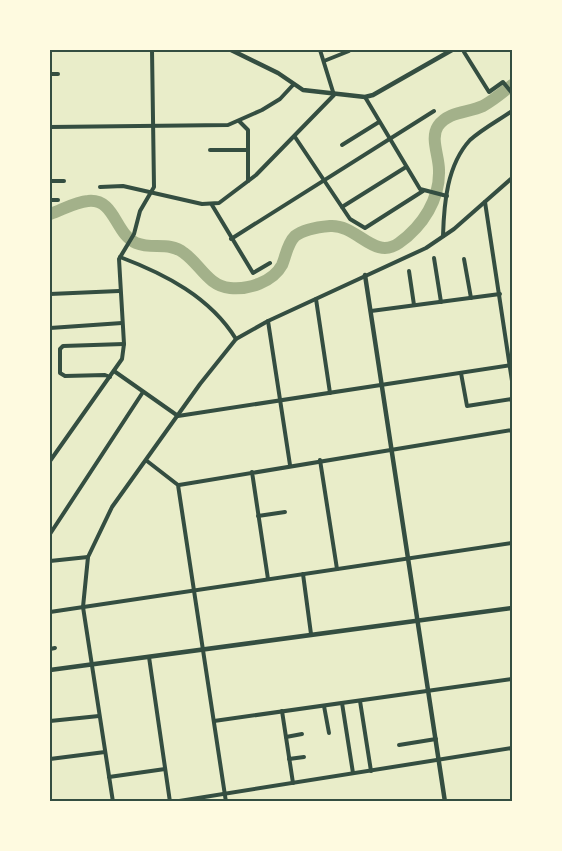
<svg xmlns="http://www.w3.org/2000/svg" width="562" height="851" font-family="'Sofia Sans Condensed',sans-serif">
<rect width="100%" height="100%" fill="#e9edc9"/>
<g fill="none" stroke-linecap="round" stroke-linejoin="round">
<!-- river -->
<path stroke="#a3b18a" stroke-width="12" d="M50,214C62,210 75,202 88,201C115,198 115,234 136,243C153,250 168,241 184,253C200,264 208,286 230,288C248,290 273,282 282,265C286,256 287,244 295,236C304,229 319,227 330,226C357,224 374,261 399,243C423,226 440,199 439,170C439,156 430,138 438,126C449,111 468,113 483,106C494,100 503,92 512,85"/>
<!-- minor -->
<g stroke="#344e41" stroke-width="4">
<polyline points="464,52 489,92 503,82 512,93"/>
<polyline points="324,61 349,51"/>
<polyline points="50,74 58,74"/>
<polyline points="365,97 420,189 447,196"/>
<polyline points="239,121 248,130 248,181"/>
<polyline points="50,127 228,125 262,110 280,99 293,85"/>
<polyline points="295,137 350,219 365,228 423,191"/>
<polyline points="342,145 379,122"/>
<polyline points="210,150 248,150"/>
<polyline points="50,181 64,181"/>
<polyline points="100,187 123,186 202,204 219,203 256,175 334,95 320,50"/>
<polyline points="50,200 58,200"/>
<polyline points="485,202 512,381"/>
<polyline points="212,205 253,273 270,263"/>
<polyline points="342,207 406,167"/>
<path d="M443,236C444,203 447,165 470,140C482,129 499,120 512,111"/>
<polyline points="231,239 434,111"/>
<path d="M120,257C165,274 210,297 236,339"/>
<polyline points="434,258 441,302"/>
<polyline points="464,259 471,298"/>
<polyline points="409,271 414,305"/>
<polyline points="50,294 119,291"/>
<polyline points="316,299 330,393"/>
<polyline points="371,311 500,294"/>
<polyline points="268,321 290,465"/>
<polyline points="50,328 122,323"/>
<polyline points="114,371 178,416 512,365"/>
<polyline points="461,373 467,406 512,399"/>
<polyline points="110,377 105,375 65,376 60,373 60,349 63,346 124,344"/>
<polyline points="320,460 337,569"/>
<polyline points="50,461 122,359 124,344 119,259 134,234 140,211 154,187 152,50"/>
<polyline points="147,461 178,485 226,802"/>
<polyline points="252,472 268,579"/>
<polyline points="179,485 512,430"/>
<polyline points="258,516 285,512"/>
<polyline points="50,534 143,392"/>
<polyline points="50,561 88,557"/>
<polyline points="303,574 311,634"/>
<polyline points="50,612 512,543"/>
<polyline points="50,649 55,648"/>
<polyline points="149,657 170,802"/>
<polyline points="360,701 371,771"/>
<polyline points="342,703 353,773"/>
<polyline points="324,706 329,733"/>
<polyline points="282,711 293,783"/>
<polyline points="50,721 99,716"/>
<polyline points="214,721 512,679"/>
<polyline points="286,737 302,734"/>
<polyline points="399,745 436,739"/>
<polyline points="50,759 105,752"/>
<polyline points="289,759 304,757"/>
<polyline points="109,777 165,769"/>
<polyline points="113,802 83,607 88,557 112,507 200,384 236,339 268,321 426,248 454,229 512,178"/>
<polyline points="173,802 512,748"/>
</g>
<!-- tertiary -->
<g stroke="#344e41" stroke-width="4.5">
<polyline points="231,50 278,73 303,90 365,97 373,95 452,50"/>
<polyline points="365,275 445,802"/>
<polyline points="50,670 512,608"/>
</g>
</g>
<!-- border -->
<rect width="562" height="851" fill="none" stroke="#fefae0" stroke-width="102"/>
<rect x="51" y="51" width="460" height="749" fill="none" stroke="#344e41" stroke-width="2"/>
</svg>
